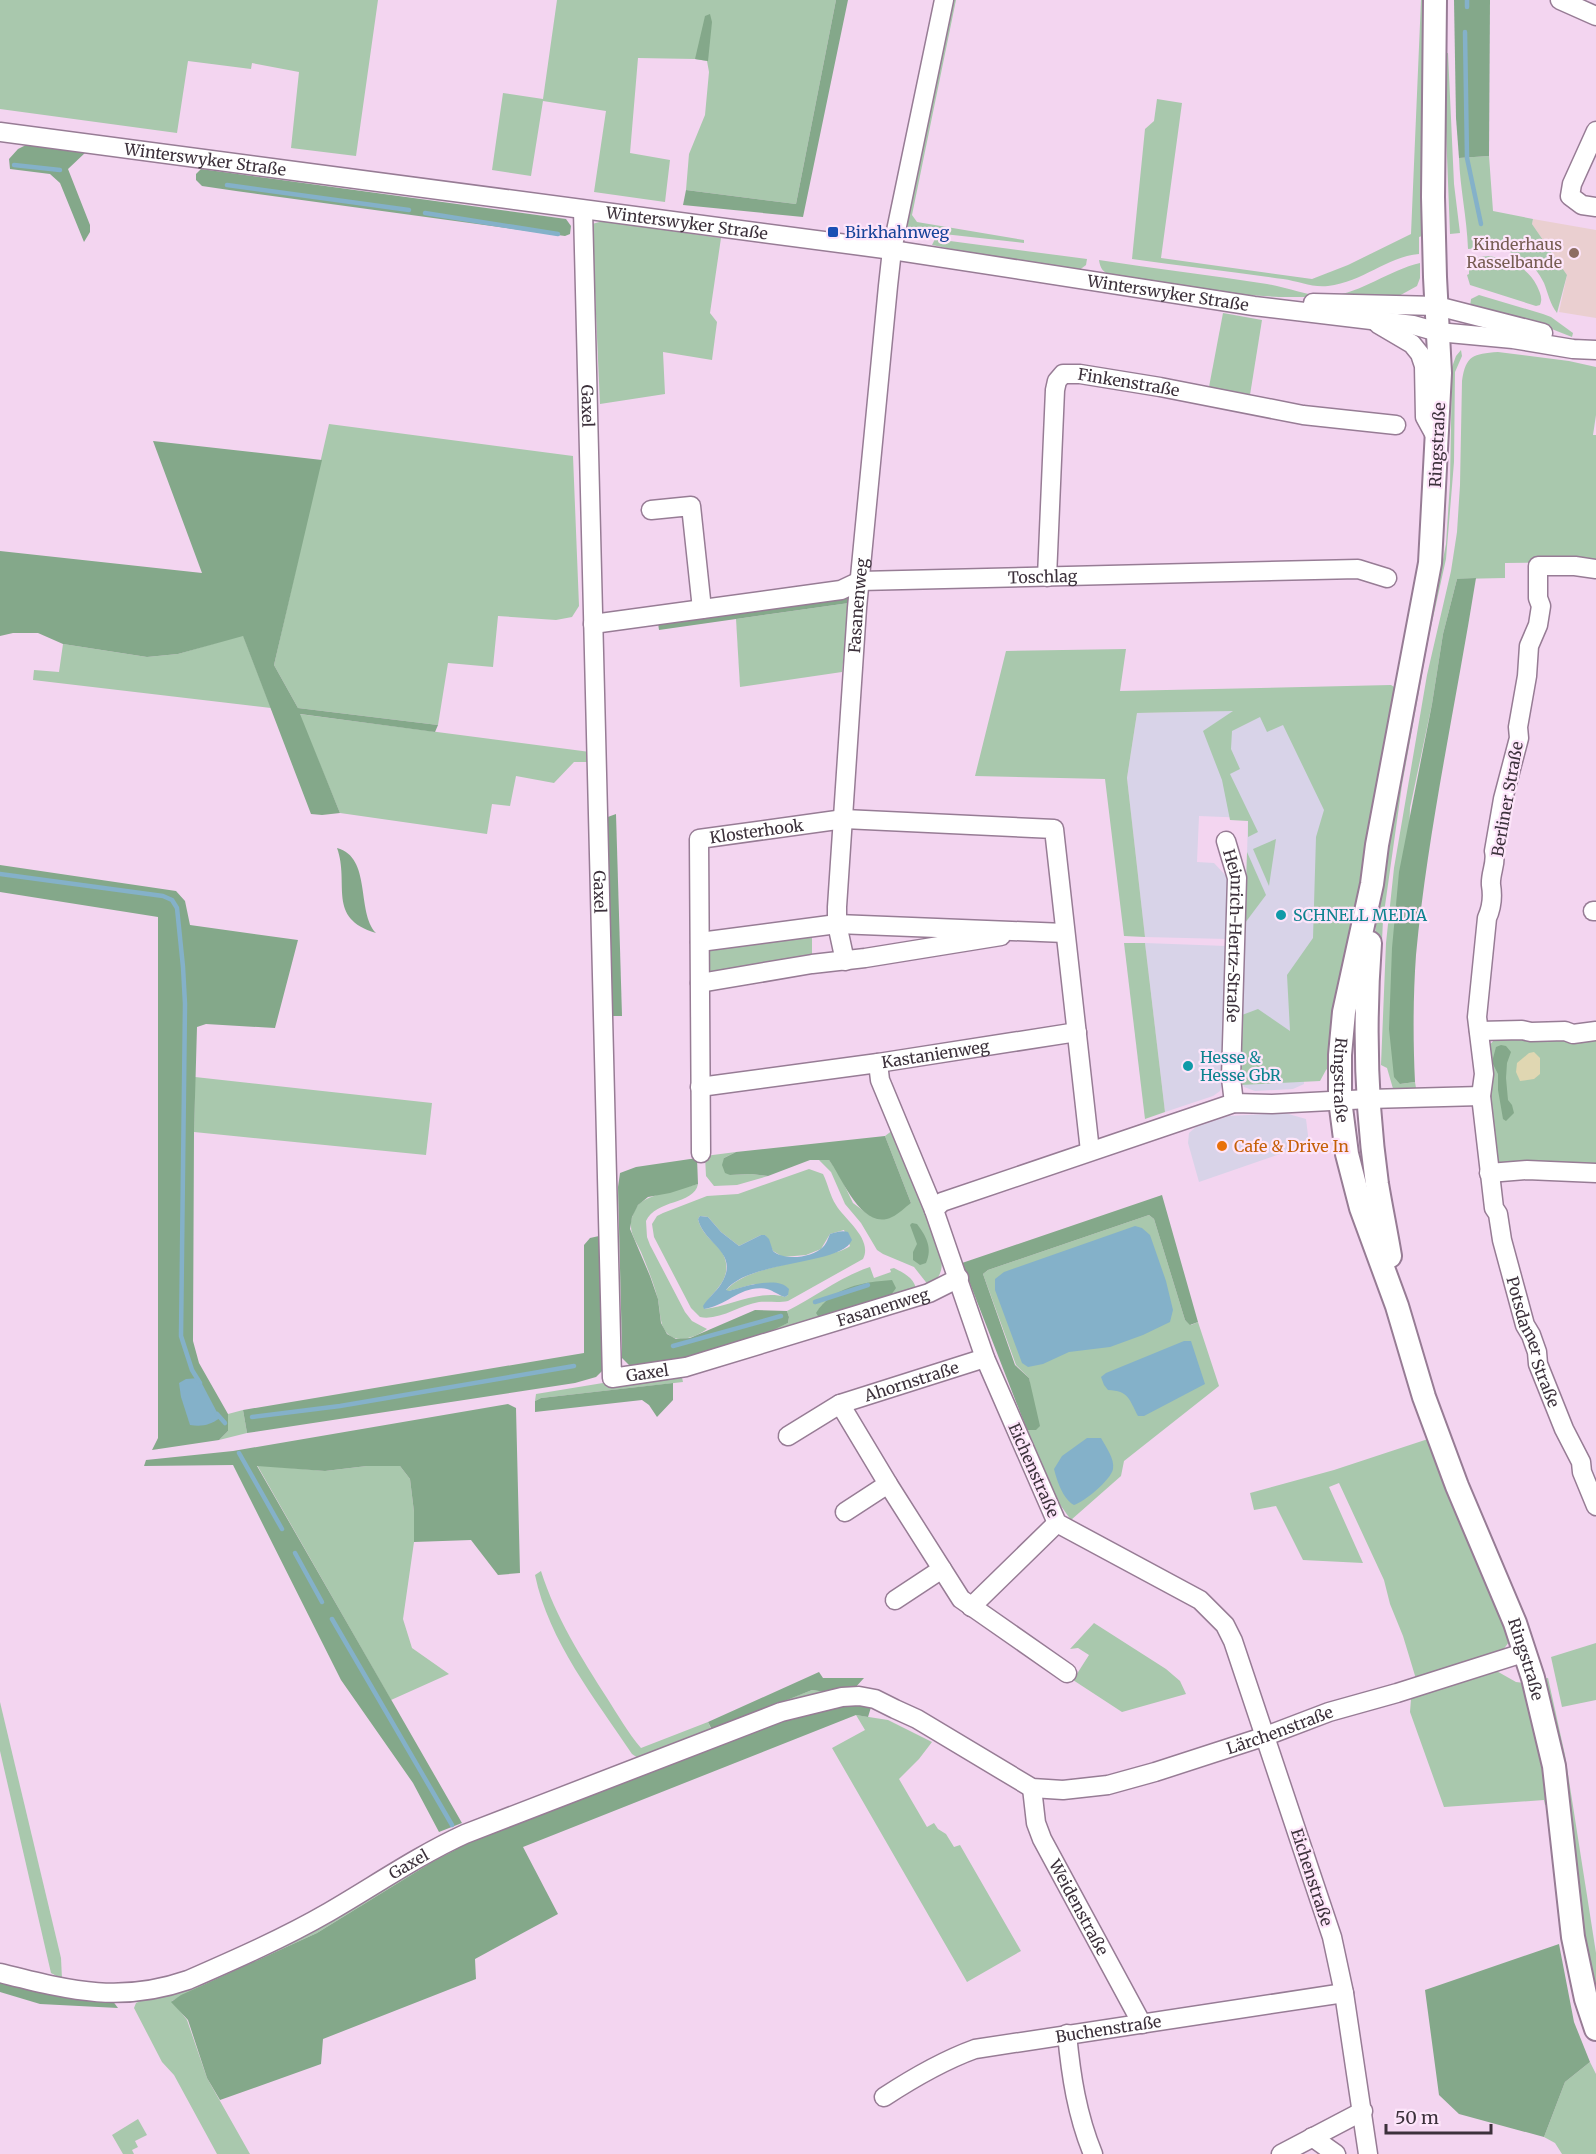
<svg xmlns="http://www.w3.org/2000/svg" width="1596" height="2154" font-family="Merriweather,serif">
<rect width="100%" height="100%" fill="#f3d5f0"/>
<!-- commercial -->
<g fill="#d8d3e8">
<polygon points="1362,708 1303,1063 1304,1084 1293,1089 1255,1091 1244,1087 1241,1077 1248,818 1199,816 1197,862 1214,863 1228,878 1227,939 1145,937 1127,778 1137,713"/>
<polygon points="1145,943 1226,946 1222,1084 1220,1091 1213,1096 1165,1112"/>
<polygon points="1285,1113 1306,1119 1309,1144 1199,1182 1188,1143 1189,1133 1196,1127 1229,1116"/>
</g>
<!-- education -->
<polygon fill="#eacfd0" points="1533,219 1596,230 1596,318 1559,312 1567,275 1532,224"/>
<!-- green -->
<g fill="#a9c8ad" fill-rule="evenodd">
<polygon points="0,0 378,0 356,156 291,148 299,72 252,63 251,69 188,61 177,133 0,109"/>
<polygon points="557,0 836,0 796,204 686,190 689,154 705,115 709,72 707,61 695,59 638,58 630,153 670,160 665,202 594,192 606,111 543,101 531,176 492,170 503,93 543,99"/>
<polygon points="948,0 956,0 912,215 917,222 1024,240 1024,243 908,230 907,220"/>
<path d="M1421,0H1427L1421,147L1422,236L1419,237V254C1386,257 1363,282 1328,286C1313,288 1298,281 1283,279C1233,272 1182,266 1132,259L1145,129L1154,121L1157,99L1182,103L1161,258L1312,279L1348,265L1411,234Z"/>
<polygon points="1443,53 1448,53 1454,184 1460,233 1450,234"/>
<path d="M1489,156L1493,211L1533,219L1532,224L1567,275L1557,313C1550,304 1548,293 1544,283C1529,252 1500,245 1468,249C1467,218 1460,188 1459,158Z"/>
<polygon points="603,221 721,238 710,313 717,322 712,360 663,352 665,394 600,404 592,224"/>
<polygon points="935,239 1087,259 1086,265 1078,271 1001,259 932,245"/>
<path d="M1489,256C1509,259 1528,267 1537,286C1540,293 1543,298 1540,305L1536,306L1470,285L1467,275L1469,274V258Z"/>
<path d="M1099,260C1155,269 1211,275 1267,284C1287,287 1309,297 1330,296C1362,293 1389,270 1420,263V278L1417,286L1397,297H1279L1247,295L1110,275C1103,272 1100,268 1099,260Z"/>
<polygon points="1479,295 1543,314 1551,317 1573,333 1572,337 1534,322 1470,307 1471,299"/>
<polygon points="1223,313 1262,320 1250,395 1209,387"/>
<polygon points="1461,350 1462,356 1455,372 1454,462 1446,559 1429,636 1402,785 1383,920 1376,1065 1375,935 1380,882 1446,544 1450,483 1452,367 1456,356"/>
<path d="M1498,352L1569,361L1596,367V415L1593,435H1596V562L1505,563V578L1457,579L1443,634L1432,704L1410,808L1400,1084L1415,1082L1416,1088H1434V1094L1394,1092L1387,1068L1381,1065L1386,943L1394,868L1427,675L1451,571L1457,532L1460,485L1462,381C1466,355 1473,354 1498,352Z"/>
<polygon points="329,424 573,456 579,606 572,617 556,620 498,616 493,667 448,663 438,725 298,708 274,665"/>
<polygon points="849,603 842,672 740,687 736,619"/>
<polygon points="243,635 271,708 33,680 34,670 59,672 63,644 147,657 178,654"/>
<polygon points="1126,649 1120,691 1391,685 1396,688 1331,1065 1326,1070 1320,1081 1240,1085 1242,1015 1258,1009 1290,1031 1287,975 1313,938 1316,837 1324,810 1283,725 1267,732 1260,717 1232,731 1231,749 1240,769 1230,774 1258,832 1248,837 1248,821 1230,820 1222,780 1203,731 1233,711 1137,713 1127,778 1145,937 1124,936 1105,779 975,776 1006,651"/>
<polygon points="299,714 590,752 590,762 574,762 554,783 516,776 510,806 492,804 487,834 340,813"/>
<polygon points="1276,839 1269,886 1253,849"/>
<polygon points="1247,852 1266,895 1245,923"/>
<polygon points="812,932 812,958 708,975 707,947"/>
<polygon points="1124,943 1145,943 1165,1112 1145,1119"/>
<polygon points="1596,1036 1596,1163 1504,1167 1495,1158 1486,1049 1494,1040"/>
<polygon points="195,1077 432,1103 426,1155 194,1132"/>
<path d="M893,1130L940,1248C943,1265 944,1275 929,1286L914,1267L883,1254L877,1250L861,1223L845,1204L831,1172L819,1160H829L838,1172L853,1203L869,1215L911,1203L885,1136Z"/>
<polygon points="736,1152 724,1158 730,1175 751,1174 768,1176 737,1185 714,1186 706,1176 705,1156"/>
<path d="M809,1169L823,1174C828,1184 830,1196 836,1205C845,1220 873,1239 863,1259L788,1301C778,1303 769,1301 759,1302C740,1305 719,1321 700,1317L691,1308L654,1237L652,1224L657,1216L663,1213L707,1196L738,1194ZM700,1216L708,1217L721,1232L739,1246L761,1235H765L773,1251L783,1257L806,1255L821,1249L830,1234L844,1230L850,1246C843,1251 836,1252 828,1254C798,1264 747,1267 726,1290V1292L729,1291L754,1284L788,1295L785,1297C760,1289 729,1307 704,1309C708,1295 723,1288 726,1272C730,1246 703,1242 698,1219Z"/>
<path d="M698,1184C694,1205 656,1199 646,1221L647,1237L650,1245L685,1312L692,1321L707,1329C698,1336 679,1344 669,1335C658,1326 661,1308 657,1296C653,1281 647,1267 641,1252C638,1245 631,1235 631,1227C630,1220 634,1211 638,1205C646,1195 684,1188 698,1184Z"/>
<polygon points="1149,1215 1154,1219 1185,1320 1191,1325 1198,1322 1219,1386 1124,1461 1121,1476 1071,1520 1056,1499 1027,1430 1036,1430 1029,1378 1016,1365 983,1274 988,1270"/>
<path d="M870,1267L874,1278L891,1272L890,1269L894,1268C904,1273 916,1279 916,1291L720,1349L788,1323L789,1317L787,1311C815,1297 840,1277 870,1267Z"/>
<polygon points="681,1373 683,1382 541,1398 535,1401 536,1394 609,1382"/>
<polygon points="243,1410 247,1433 219,1440 228,1431 228,1414"/>
<polygon points="1428,1439 1510,1635 1509,1642 1503,1650 1416,1679 1403,1636 1390,1604 1384,1580 1339,1483 1329,1487 1363,1563 1303,1560 1276,1506 1254,1510 1250,1493 1334,1470"/>
<polygon points="257,1465 325,1471 367,1466 400,1466 410,1479 414,1512 414,1542 403,1619 412,1648 449,1674 391,1700"/>
<path d="M541,1571C556,1618 581,1657 607,1698C618,1715 628,1733 641,1748L708,1722L711,1729L812,1690L833,1693L641,1760L632,1754C595,1698 549,1642 535,1575Z"/>
<polygon points="1094,1623 1166,1669 1180,1681 1186,1694 1122,1712 1073,1680 1089,1655 1078,1648 1070,1649"/>
<polygon points="1596,1643 1596,1700 1562,1707 1551,1657"/>
<polygon points="1493,1669 1516,1682 1524,1683 1551,1805 1545,1805 1544,1800 1444,1807 1410,1712 1411,1699 1414,1695"/>
<polygon points="1548,1678 1565,1755 1596,1953 1596,2002 1591,1982 1541,1679"/>
<polygon points="0,1702 61,1958 62,1979 51,1973 0,1751"/>
<polygon points="856,1715 888,1720 932,1742 919,1759 899,1779 927,1827 934,1823 938,1829 946,1834 954,1847 960,1845 1021,1951 967,1982 832,1748 865,1730"/>
<polygon points="454,1844 455,1850 432,1862 317,1933 201,1986 172,2001 187,2020 207,2078 250,2154 217,2154 174,2075 162,2062 134,2008 136,2003"/>
<polygon points="1590,2062 1596,2074 1596,2154 1562,2154 1555,2143 1544,2137 1565,2082"/>
<polygon points="138,2119 147,2135 135,2141 138,2147 132,2150 134,2154 123,2154 112,2135"/>
</g>
<!-- forest -->
<g fill="#84a88a">
<polygon points="836,0 848,0 803,217 683,205 686,190 796,204"/>
<polygon points="1454,0 1490,0 1489,156 1459,158 1456,118"/>
<polygon points="710,14 712,22 708,61 695,59 705,16"/>
<polygon points="26,145 86,152 68,169 90,225 90,232 84,242 60,183 50,174 10,169 9,159 18,149"/>
<polygon points="201,169 566,219 571,226 570,234 565,236 236,191 202,186 196,180 196,174"/>
<polygon points="153,441 322,460 274,665 298,708 438,725 435,732 300,714 340,813 322,815 311,814 243,636 178,654 147,657 63,644 38,633 13,633 0,636 0,551 202,573"/>
<path d="M1476,578C1456,704 1428,829 1416,955C1413,997 1413,1040 1415,1082L1400,1084L1394,1077L1389,1029L1392,948L1399,872L1432,704L1443,634L1457,579Z"/>
<polygon points="849,596 849,603 659,630 658,623"/>
<polygon points="616,814 622,1016 612,1016 605,818"/>
<path d="M337,848C372,857 356,912 376,933C326,918 350,884 337,848Z"/>
<polygon points="0,865 176,891 185,901 190,925 298,940 275,1028 206,1024 197,1027 194,1132 193,1341 199,1363 228,1414 228,1431 219,1440 152,1450 158,1438 158,917 0,892"/>
<polygon points="1501,1045 1506,1046 1511,1052 1507,1063 1506,1078 1508,1100 1512,1105 1514,1113 1506,1121 1503,1119 1498,1090 1498,1074 1492,1062 1496,1047"/>
<path d="M885,1136L911,1203C905,1207 899,1214 892,1217C862,1232 842,1177 829,1160H810L768,1176L751,1174L730,1175L725,1173L722,1165L724,1158L736,1152Z"/>
<path d="M697,1158L698,1184L670,1193L648,1197L638,1205L632,1217L630,1229L650,1276L658,1299L661,1323L667,1334L676,1339L690,1338L755,1310L787,1311L789,1317L788,1323C740,1346 684,1366 630,1366L622,1358V1349L618,1187L620,1173L636,1167Z"/>
<polygon points="1162,1195 1198,1322 1190,1325 1185,1320 1154,1219 1149,1215 988,1270 983,1274 1015,1365 1029,1378 1040,1426 1036,1430 1027,1430 962,1263"/>
<path d="M912,1223L917,1224C926,1236 933,1248 926,1263L920,1265L913,1260V1252L917,1244L910,1225Z"/>
<polygon points="599,1236 605,1237 603,1370 596,1377 575,1383 247,1433 243,1410 584,1353 584,1245 590,1238"/>
<path d="M892,1280L896,1288L889,1298L820,1319L816,1313C832,1287 864,1282 892,1280Z"/>
<polygon points="673,1383 673,1400 657,1417 649,1405 642,1400 535,1412 535,1401 541,1398"/>
<polygon points="508,1404 516,1408 520,1573 498,1575 471,1540 414,1542 414,1512 410,1479 400,1466 367,1466 325,1471 257,1466 462,1823 439,1832 413,1783 341,1680 233,1465 144,1466 146,1460 233,1451"/>
<polygon points="819,1672 823,1678 864,1678 854,1689 833,1693 812,1690 712,1730 708,1722"/>
<polygon points="872,1704 868,1717 856,1715 523,1847 558,1914 475,1959 476,1979 323,2039 321,2064 220,2100 207,2078 188,2020 171,2002 181,1995 317,1933 432,1862 455,1850 454,1844 819,1706"/>
<polygon points="1559,1944 1574,2022 1590,2062 1565,2082 1544,2137 1459,2114 1439,2095 1425,1990"/>
<polygon points="0,1979 112,2000 118,2008 40,2004 0,1992"/>
</g>
<!-- sand -->
<polygon fill="#e0d7b2" points="1534,1052 1540,1058 1540,1074 1534,1079 1520,1081 1516,1072 1517,1063 1529,1053"/>
<!-- water -->
<g fill="#84b1c9">
<path d="M700,1216L708,1217L721,1232L739,1246L761,1235H765L769,1239L773,1251C784,1261 812,1258 823,1247C827,1243 828,1238 830,1234C836,1232 842,1230 848,1232L852,1240C842,1265 750,1260 726,1290L729,1291C743,1287 778,1275 789,1289L788,1295L785,1297C778,1295 774,1291 767,1289C742,1284 727,1306 704,1309L703,1306C708,1298 716,1292 721,1284C741,1252 704,1245 698,1219Z"/>
<polygon points="1135,1226 1142,1228 1150,1235 1166,1281 1173,1310 1170,1322 1143,1335 1110,1347 1069,1352 1043,1364 1028,1367 1022,1363 995,1290 995,1279 1004,1272"/>
<path d="M1184,1341H1191L1205,1384L1144,1416H1138C1129,1399 1129,1391 1108,1390L1104,1385L1101,1377L1106,1373Z"/>
<path d="M199,1378L220,1418C210,1425 202,1427 190,1425L181,1397L179,1383L186,1379Z"/>
<path d="M1087,1438H1101C1106,1447 1115,1459 1113,1469C1111,1480 1084,1502 1074,1505C1063,1499 1057,1481 1054,1469L1062,1456Z"/>
</g>
<g fill="none" stroke-linecap="round" stroke-linejoin="round">
<!-- stream -->
<g stroke="#84b1c9" stroke-width="4.5">
<polyline points="1467,7 1467,0"/>
<polyline points="1465,32 1467,158 1481,224"/>
<polyline points="14,165 60,170"/>
<polyline points="227,185 409,210"/>
<polyline points="425,213 558,234"/>
<polyline points="0,874 163,896 172,900 177,908 183,967 185,1004 181,1336 192,1370 200,1383"/>
<polyline points="815,1302 868,1285"/>
<polyline points="673,1346 781,1316"/>
<polyline points="217,1414 225,1423"/>
<polyline points="252,1417 340,1406 574,1366"/>
<polyline points="239,1453 282,1529"/>
<polyline points="295,1553 322,1602"/>
<polyline points="332,1619 452,1825"/>
</g>
<!-- minor casing -->
<g stroke="#977c95" stroke-width="21">
<g id="minor">
<polyline points="1560,0 1596,16"/>
<polyline points="1596,131 1572,184 1570,196 1582,205 1596,207"/>
<path id="s1" d="M0,132L892,250L1254,306L1413,325L1438,332L1513,339L1573,349L1596,350"/>
<path id="s2" d="M583,210L612,1378L686,1367L929,1293L959,1278"/>
<polyline points="1313,303 1437,306 1543,333"/>
<polyline points="1378,324 1412,344 1420,354 1424,366 1425,417 1437,439"/>
<polyline points="651,510 691,506 702,609"/>
<path id="s3" d="M1596,569L1575,566H1538V598L1541,606L1538,625L1529,646L1527,676L1518,727L1519,738L1503,799L1494,851C1497,863 1490,873 1491,885C1493,897 1492,907 1487,918L1477,1017L1484,1074L1481,1096L1494,1208L1498,1214L1502,1240L1525,1325L1531,1335L1537,1352L1538,1364L1564,1429L1581,1462L1582,1472L1596,1506"/>
<path id="s4" d="M1047,577L1055,390L1057,381L1063,374H1080L1160,387L1303,415L1396,425"/>
<path id="s5" d="M593,624L841,590L860,581L1358,569L1387,578"/>
<path id="s6" d="M1226,841L1237,878L1231,1078L1234,1103"/>
<polyline points="1593,911 1596,911"/>
<polyline points="700,942 837,924 1065,933"/>
<path id="s7" d="M845,961L837,924V907L857,608L888,286L892,250L944,0"/>
<polyline points="700,983 812,964 865,958 1001,936"/>
<polyline points="1479,1031 1522,1030 1531,1032 1565,1031 1573,1034 1596,1031"/>
<polyline points="700,1087 878,1063"/>
<path id="s8" d="M701,1153L699,839L844,819L1054,829L1090,1151"/>
<polyline points="1489,1173 1527,1170 1596,1173"/>
<path id="s9" d="M934,1210L880,1080L878,1063L1077,1032"/>
<polyline points="840,1404 888,1484 961,1599 1067,1673"/>
<path id="s10" d="M788,1436L840,1404L985,1358"/>
<polyline points="845,1512 888,1484"/>
<polyline points="895,1600 942,1569"/>
<polyline points="971,1607 1057,1523"/>
<path id="s11" d="M1032,1788L1036,1823L1042,1839L1142,2024"/>
<path id="s12" d="M0,1973C69,1990 119,2004 188,1980C236,1959 284,1938 329,1912C374,1886 417,1856 465,1834L781,1712L842,1697L859,1696L875,1699L895,1709L917,1719L1032,1788L1063,1790L1108,1785L1155,1772L1266,1736L1329,1712L1397,1693L1526,1652"/>
<path d="M1067,2034C1071,2076 1077,2115 1093,2154"/>
<path id="s13" d="M884,2097C913,2078 942,2061 975,2049L1344,1993"/>
<polyline points="1312,2137 1336,2154"/>
<polyline points="1281,2154 1363,2111"/>
<polyline points="1368,2154 1344,1993 1332,1937 1233,1641 1225,1625 1200,1600 1057,1523 985,1358 934,1210 942,1202 1234,1103 1272,1104 1369,1099 1481,1096"/>
</g>
</g>
<!-- major casing -->
<g stroke="#977c95" stroke-width="26">
<g id="major">
<path id="s14" d="M1435,0L1433,197L1435,277L1440,373L1430,563L1377,845L1372,884L1344,1012L1340,1055V1100L1347,1154L1361,1208L1397,1306L1424,1397L1457,1486L1515,1623L1533,1678L1554,1766L1573,1937L1586,1999L1596,2029"/>
<path d="M1370,943C1364,1023 1366,1105 1377,1184C1381,1208 1386,1232 1390,1256"/>
</g>
</g>
<!-- minor -->
<use href="#minor" stroke="#fff" stroke-width="18"/>
<!-- major -->
<use href="#major" stroke="#fff" stroke-width="22"/>
</g>
<!-- markers -->
<rect fill="#1a4fb4" stroke="#fde5fa" stroke-width="2" x="827" y="226" width="12" height="12" rx="3"/>
<circle fill="#8d6e63" stroke="#fde5fa" stroke-width="2" cx="1574" cy="253" r="6"/>
<g fill="#0f9aa8" stroke="#fde5fa" stroke-width="2">
<circle cx="1281" cy="915" r="6"/>
<circle cx="1188" cy="1066" r="6"/>
</g>
<circle fill="#e8710a" stroke="#fde5fa" stroke-width="2" cx="1222" cy="1146" r="6"/>
<g text-anchor="middle" dominant-baseline="central" stroke-width="4.5" stroke-linejoin="round" paint-order="stroke">
<!-- street labels -->
<g font-size="16" fill="#3c313b" stroke="#fde5fa">
<text stroke="none"><textPath href="#s1" startOffset="207">Winterswyker Straße</textPath></text>
<text stroke="none"><textPath href="#s1" startOffset="693">Winterswyker Straße</textPath></text>
<text stroke="none"><textPath href="#s1" startOffset="1179">Winterswyker Straße</textPath></text>
<text stroke="none"><textPath href="#s4" startOffset="272">Finkenstraße</textPath></text>
<text stroke="none"><textPath href="#s2" startOffset="196">Gaxel</textPath></text>
<text transform="translate(1437 445) rotate(-87)">Ringstraße</text>
<text stroke="none"><textPath href="#s5" startOffset="454">Toschlag</textPath></text>
<text stroke="none"><textPath href="#s7" startOffset="357">Fasanenweg</textPath></text>
<text transform="translate(1507 799) rotate(-80)">Berliner Straße</text>
<text stroke="none"><textPath href="#s8" startOffset="372">Klosterhook</textPath></text>
<text stroke="none"><textPath href="#s2" startOffset="682">Gaxel</textPath></text>
<text stroke="none"><textPath href="#s6" startOffset="96">Heinrich-Hertz-Straße</textPath></text>
<text stroke="none"><textPath href="#s9" startOffset="216">Kastanienweg</textPath></text>
<text stroke="none"><textPath href="#s14" startOffset="1089">Ringstraße</textPath></text>
<text stroke="none"><textPath href="#s2" startOffset="1449">Fasanenweg</textPath></text>
<text stroke="none"><textPath href="#s3" startOffset="850">Potsdamer Straße</textPath></text>
<text stroke="none"><textPath href="#s2" startOffset="1204">Gaxel</textPath></text>
<text stroke="none"><textPath href="#s10" startOffset="136">Ahornstraße</textPath></text>
<text transform="translate(1034 1470) rotate(66)">Eichenstraße</text>
<text stroke="none"><textPath href="#s14" startOffset="1700">Ringstraße</textPath></text>
<text stroke="none"><textPath href="#s12" startOffset="1377">Lärchenstraße</textPath></text>
<text stroke="none"><textPath href="#s12" startOffset="441">Gaxel</textPath></text>
<text transform="translate(1312 1877) rotate(72)">Eichenstraße</text>
<text stroke="none"><textPath href="#s11" startOffset="130">Weidenstraße</textPath></text>
<text stroke="none"><textPath href="#s13" startOffset="238">Buchenstraße</textPath></text>
</g>
<!-- transit labels -->
<g font-size="16" fill="#164399" stroke="#fde5fa" text-anchor="start">
<text x="845" y="232">Birkhahnweg</text>
</g>
<!-- education labels -->
<g font-size="16" fill="#785e54" stroke="#fde5fa" text-anchor="end">
<text x="1562" y="244">Kinderhaus<tspan x="1562" dy="18">Rasselbande</tspan></text>
</g>
<!-- culture labels -->
<g font-size="16" fill="#0d838f" stroke="#fde5fa" text-anchor="start">
<text x="1293" y="915">SCHNELL MEDIA</text>
<text x="1200" y="1057">Hesse &amp;<tspan x="1200" dy="18">Hesse GbR</tspan></text>
</g>
<!-- food labels -->
<g font-size="16" fill="#c56008" stroke="#fde5fa" text-anchor="start">
<text x="1234" y="1146">Cafe &amp; Drive In</text>
</g>
</g>
<!-- scale -->
<path d="M1386 2124v9h105v-9" fill="none" stroke="#3c313b" stroke-width="3"/>
<text x="1395" y="2124" font-size="18" fill="#3c313b" stroke="#fde5fa" stroke-width="4.5" paint-order="stroke">50 m</text>
</svg>
